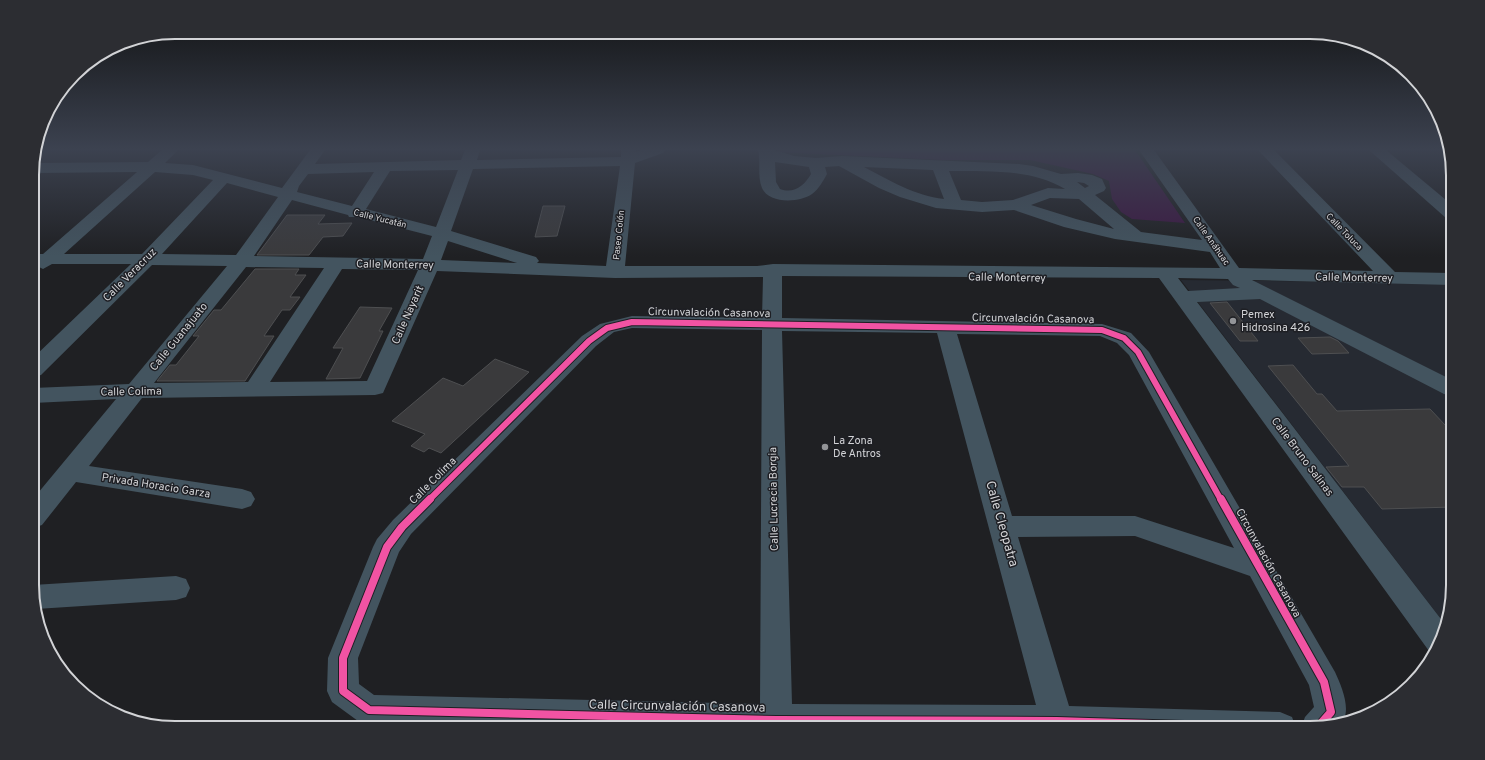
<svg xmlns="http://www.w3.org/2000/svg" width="1485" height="760" font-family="Overpass,sans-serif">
<rect width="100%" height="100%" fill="#1f2023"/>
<!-- built -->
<polygon fill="#262a32" points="1181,280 1452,283 1453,585 1444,623"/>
<!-- green -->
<polygon fill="#3c1743" points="777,150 1135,150 1185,223 1132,219 1121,212 1112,199 1109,181 1093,174 1030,160 943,160 777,152"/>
<!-- building -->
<g fill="#3a3a3c" stroke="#4e4f51">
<polygon points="543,206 565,206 557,236 535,237"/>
<polygon points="287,215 325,215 318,224 352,223 343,236 323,237 309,255 257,255"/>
<polygon points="255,269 299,269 295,275 306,275 290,297 300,297 290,310 282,310 264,336 274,336 245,381 157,381 170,365 176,365 199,336 193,336 214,310 221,310"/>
<polygon points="1227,302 1258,341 1240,341 1210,303"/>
<polygon points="360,307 392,308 379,331 383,331 360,378 326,379 343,348 333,348"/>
<polygon points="1330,337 1338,341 1349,353 1312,354 1298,338"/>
<polygon points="495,359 529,372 441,453 429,448 424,452 411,446 425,434 392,421 443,378 463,386"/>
<polygon points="1293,365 1317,394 1322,394 1337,411 1430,409 1446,426 1453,426 1453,507 1382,509 1364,487 1342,487 1326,467 1349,466 1268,366"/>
</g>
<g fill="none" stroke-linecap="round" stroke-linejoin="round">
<!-- minor -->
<g fill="#43545f" fill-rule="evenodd">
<path d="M162,150H178L165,163L193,165L282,188L310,150H325L315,164L461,160L465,150H480L477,160L621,157V150H636V152L640,150H665L663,153L635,163L625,266H757L773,264L1220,268L1210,252L1115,239L1064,227L1014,210L982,212L936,208L900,197L879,188L839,166L825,167L827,174C823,181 819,189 812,194C799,203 769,204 762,188C757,176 761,162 758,150H775L794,156L816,158L842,156L1019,164L1033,166L1061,174L1078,173L1092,175L1102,179L1106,188L1104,191L1095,195L1141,232L1202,240L1139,150H1154L1239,268L1373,271L1258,150H1274L1395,272L1452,273V285L1252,280L1452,380V396L1444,394L1260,299L1197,302L1444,623L1438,648L1434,652L1429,651L1159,278L782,276V318L1102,324L1131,333L1149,352L1335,672C1341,685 1350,706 1344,719L1319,728H1301L1305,717L1314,707L1309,685L1250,576L1135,536L1018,537L1069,706L1280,712L1292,717L1296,728H466L369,725L358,721L332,702L327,691L328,658L373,547L377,539L393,520L582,336L600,324L632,316L762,318L763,277L615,278L437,271L383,393L375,395L142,398L89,466L242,489L251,492L255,499L251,506L242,509L76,482L42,525L33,528V499L116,399L33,403V388L129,384L227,266L152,265L41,375L33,377V358L131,264H52L43,269L33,264V254H43L137,172L32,173L33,163L148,162ZM775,162L809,167L811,174C804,186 794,194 780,189L776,182ZM620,166L606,266L537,263L539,261L536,257L451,231L473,169ZM864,167L933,170L944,199C915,196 889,180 864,167ZM458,170L436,227L366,209L390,171ZM949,171C988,172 1029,168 1065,189L1048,188L1013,200L982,202L961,200ZM155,172L193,175L213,180L142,254H64ZM374,172L352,206L297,192L299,186L308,174ZM1077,182L1084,183L1089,186L1085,188ZM227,183L278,197L236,255L162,254ZM1050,198L1079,199L1114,229L1076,219L1031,205ZM292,200L348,215L349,217H358L432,236L423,259L254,256ZM448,241L517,263L441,260ZM246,267L324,268L248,382L154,383ZM342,269L418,270L367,381L270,382ZM1178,278L1228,279L1233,285L1240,288L1188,291ZM632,328L762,330L760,704L374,695L359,684L358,658L399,552L411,534L596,346L614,332ZM782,331L937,333L1036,705L792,704ZM957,334L1100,336L1117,343L1129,355L1234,548L1135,516H1012Z"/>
<polygon points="1369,150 1386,150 1452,205 1452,219 1446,218"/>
<polygon points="176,576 186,579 190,588 186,597 176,600 36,609 33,604 33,585"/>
</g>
<!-- cycleway-far1 casing -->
<g stroke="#1e1f24" stroke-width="8">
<polyline id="cycleway-far1" points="429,500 589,341 607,328 632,322 1102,330 1124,338 1138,352 1221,500"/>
</g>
<!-- cycleway casing -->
<g stroke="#1e1f24" stroke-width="10">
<g id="cycleway">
<polyline points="430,499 402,527 387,547 343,658 343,691 369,710 776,720 1057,721 1280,728"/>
<polyline points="1221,499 1324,682 1331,712 1317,728"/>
</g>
</g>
<!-- cycleway-far1 -->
<use href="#cycleway-far1" stroke="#f153a3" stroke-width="6"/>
<!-- cycleway -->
<use href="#cycleway" stroke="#f153a3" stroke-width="8"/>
</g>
<!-- sky -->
<linearGradient id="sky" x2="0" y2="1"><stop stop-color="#111213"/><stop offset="0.58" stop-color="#3c4250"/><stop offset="1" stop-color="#3c4250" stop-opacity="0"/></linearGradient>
<rect width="1485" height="257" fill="url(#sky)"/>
<!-- markers -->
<g fill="#939497" stroke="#1e1f24" stroke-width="1.5">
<circle cx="1233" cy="321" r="4"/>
<circle cx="825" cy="447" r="4"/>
</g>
<g text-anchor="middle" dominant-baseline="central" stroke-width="3" stroke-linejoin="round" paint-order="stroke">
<!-- far-street labels -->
<g font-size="9" fill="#d2d3d6" stroke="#1e1f24">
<text transform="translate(380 219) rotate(14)">Calle Yucatán</text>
<text transform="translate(1344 232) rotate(46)">Calle Toluca</text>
<text transform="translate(619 235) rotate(-84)">Paseo Colón</text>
<text transform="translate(1211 241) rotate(55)">Calle Anáhuac</text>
</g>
<!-- street labels -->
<g font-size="11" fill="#d2d3d6" stroke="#1e1f24">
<text transform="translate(395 265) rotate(1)">Calle Monterrey</text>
<text transform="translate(130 275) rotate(-45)">Calle Veracruz</text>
<text transform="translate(1007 278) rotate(1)">Calle Monterrey</text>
<text transform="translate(1354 278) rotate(1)">Calle Monterrey</text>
<text transform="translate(709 313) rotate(1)">Circunvalación Casanova</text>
<text transform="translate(408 315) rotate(-66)">Calle Nayarit</text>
<text transform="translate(1033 319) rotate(1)">Circunvalación Casanova</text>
<text transform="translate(179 337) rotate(-51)">Calle Guanajuato</text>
<text transform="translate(131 392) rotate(-1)">Calle Colima</text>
<text transform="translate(1302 457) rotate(53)">Calle Bruno Salinas</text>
<text transform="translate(433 481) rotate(-45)">Calle Colima</text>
<text transform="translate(156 486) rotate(9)">Privada Horacio Garza</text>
<text transform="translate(774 499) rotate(-91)">Calle Lucrecia Borgia</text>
<text transform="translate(1268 563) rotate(61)">Circunvalación Casanova</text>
</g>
<!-- poi labels -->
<g font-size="11" fill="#d2d3d6" stroke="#1e1f24" text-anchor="start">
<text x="1241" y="315">Pemex<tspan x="1241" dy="13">Hidrosina 426</tspan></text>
<text x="833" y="441">La Zona<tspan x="833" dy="13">De Antros</tspan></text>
</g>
<!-- near-street labels -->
<g font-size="13" fill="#d2d3d6" stroke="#1e1f24">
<text transform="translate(1001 524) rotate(74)">Calle Cleopatra</text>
<text transform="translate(677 707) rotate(1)">Calle Circunvalación Casanova</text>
</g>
</g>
<!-- crop -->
<path d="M0 0H1485V760H0ZM175 39H1310A136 136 0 0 1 1446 175V585A136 136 0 0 1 1310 721H175A136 136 0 0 1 39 585V175A136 136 0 0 1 175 39Z" fill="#2c2d32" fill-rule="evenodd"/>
<path fill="none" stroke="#d2d3d6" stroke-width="2" d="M175 39H1310A136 136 0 0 1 1446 175V585A136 136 0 0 1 1310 721H175A136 136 0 0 1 39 585V175A136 136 0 0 1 175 39Z"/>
</svg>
